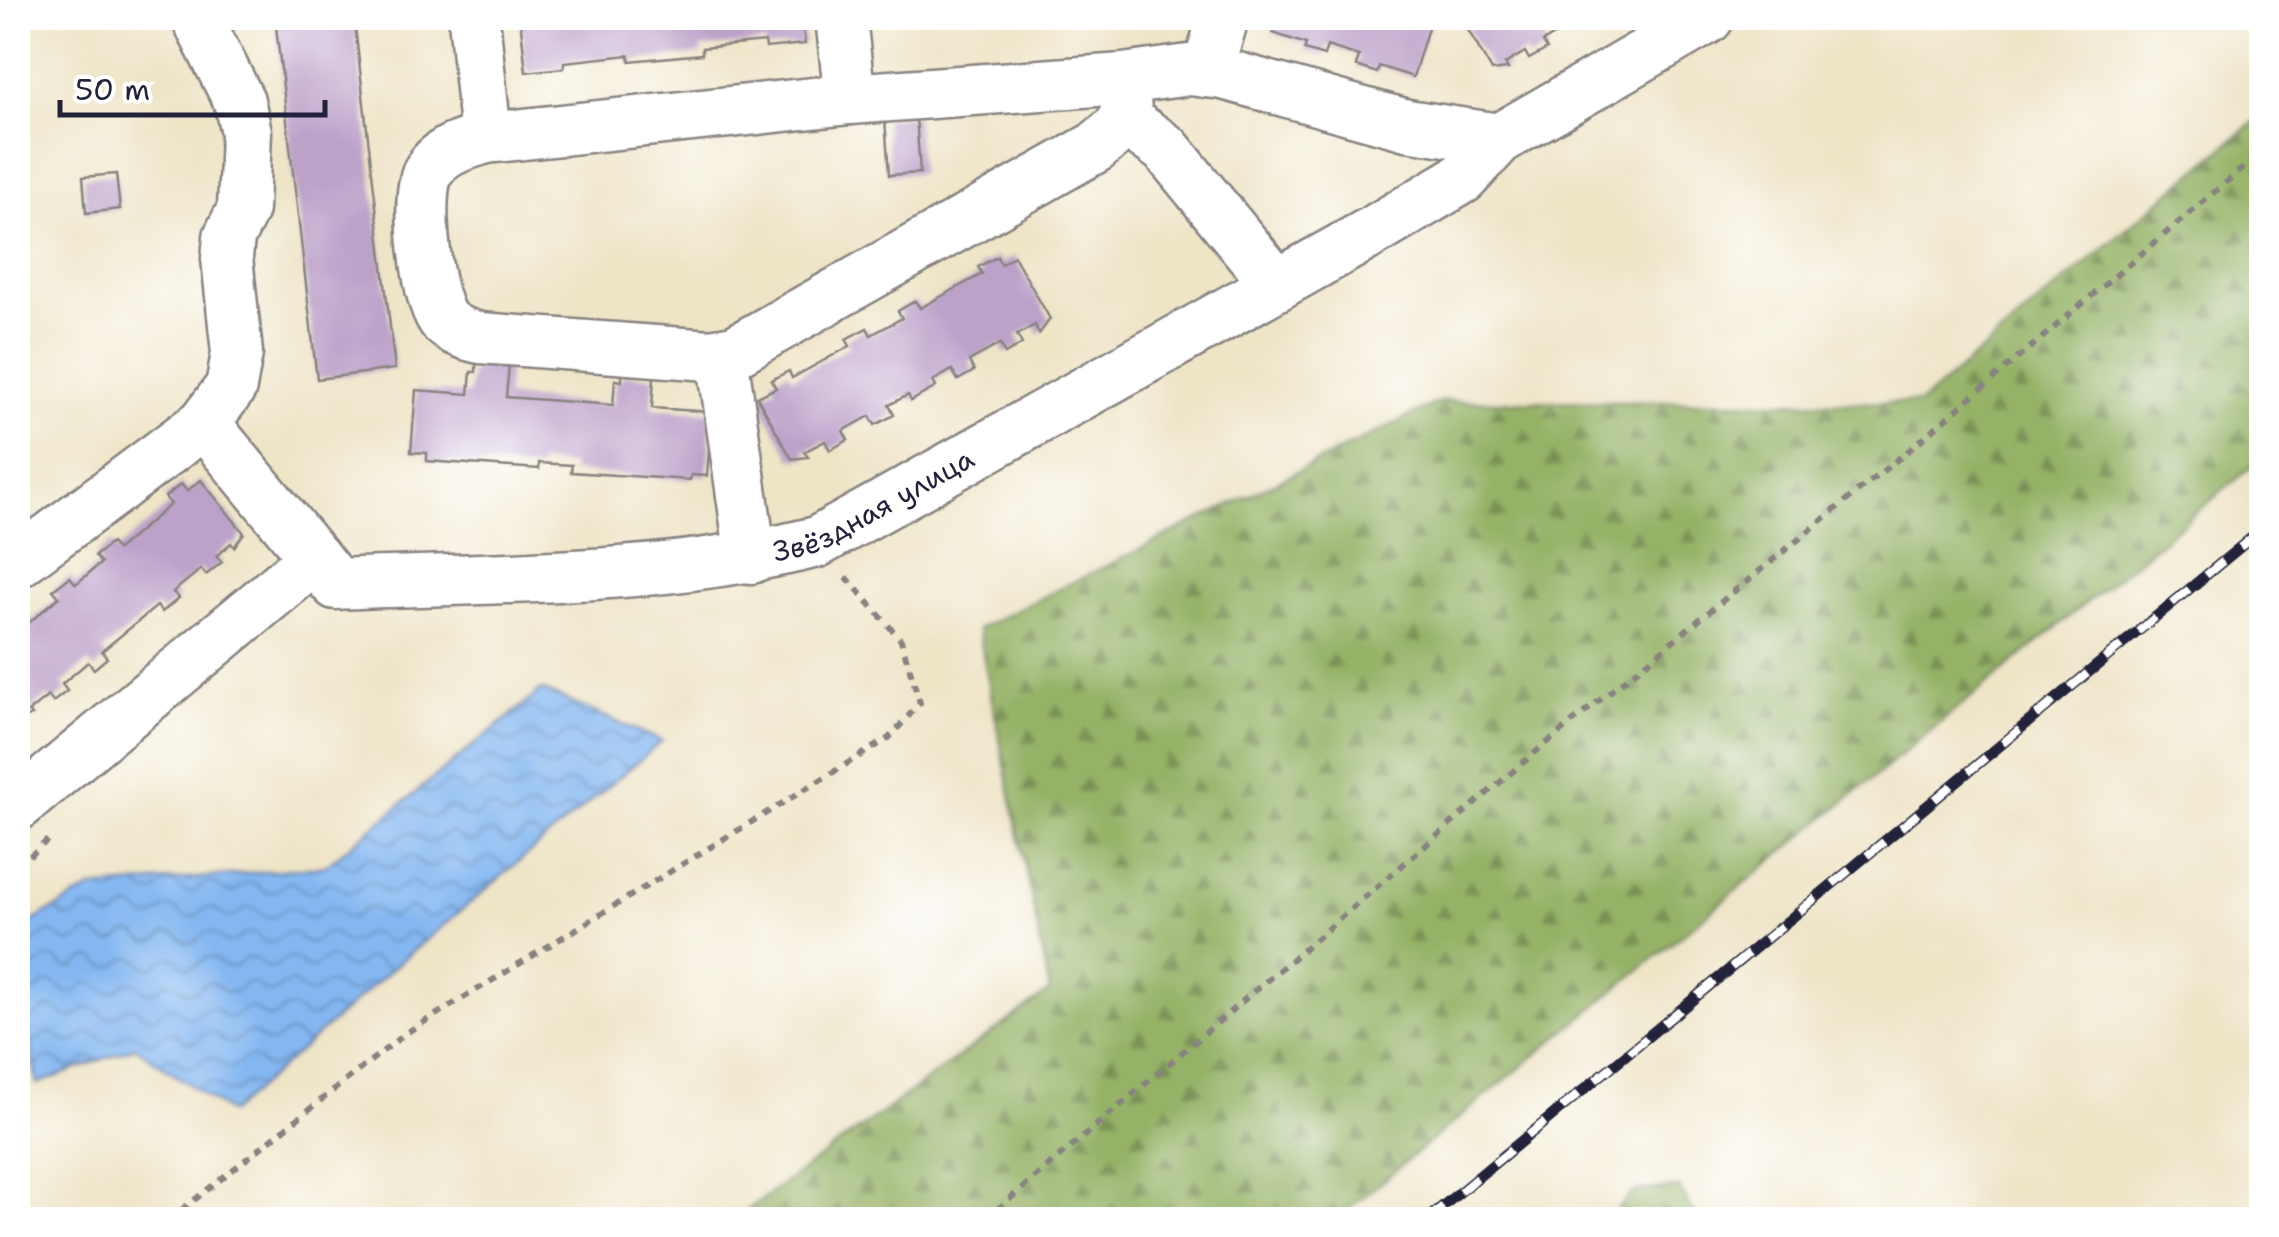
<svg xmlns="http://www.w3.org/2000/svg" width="2279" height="1237" font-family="'Shantell Sans',sans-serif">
<defs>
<pattern id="forest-firs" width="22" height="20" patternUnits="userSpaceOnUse" patternTransform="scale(2.5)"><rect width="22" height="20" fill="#95b266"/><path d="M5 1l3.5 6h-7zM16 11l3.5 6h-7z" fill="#799055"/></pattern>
<pattern id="water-waves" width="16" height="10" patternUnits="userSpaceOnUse" patternTransform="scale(2.5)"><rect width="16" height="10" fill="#84b7f1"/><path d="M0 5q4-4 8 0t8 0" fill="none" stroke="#6c94c4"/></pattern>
</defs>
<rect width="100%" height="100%" fill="#fff"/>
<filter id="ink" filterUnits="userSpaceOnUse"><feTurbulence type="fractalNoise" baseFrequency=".01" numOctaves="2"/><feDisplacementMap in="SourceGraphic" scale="20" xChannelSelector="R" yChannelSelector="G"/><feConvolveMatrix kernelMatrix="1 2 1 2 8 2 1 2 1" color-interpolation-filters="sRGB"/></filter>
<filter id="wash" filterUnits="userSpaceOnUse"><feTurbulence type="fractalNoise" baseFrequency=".0048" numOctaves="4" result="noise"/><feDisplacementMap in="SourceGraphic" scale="40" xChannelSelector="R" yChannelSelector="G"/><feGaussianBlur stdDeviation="2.25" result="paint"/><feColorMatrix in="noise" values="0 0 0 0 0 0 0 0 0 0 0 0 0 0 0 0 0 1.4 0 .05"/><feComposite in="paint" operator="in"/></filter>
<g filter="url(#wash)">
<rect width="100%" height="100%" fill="#eee4c6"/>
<!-- forest -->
<g fill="url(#forest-firs)" stroke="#5c6a50" stroke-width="2.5">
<polygon points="2261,116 2261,459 1336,1219 735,1219 1050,991 978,629 1441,401 1920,403"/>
<polygon points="1679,1188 1698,1219 1608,1219 1635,1191"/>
</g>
<!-- water -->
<polygon fill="url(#water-waves)" stroke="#536c96" stroke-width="2.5" points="542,690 662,741 396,965 230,1113 135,1047 37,1084 18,974 18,929 93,888 325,866"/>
<g id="blocks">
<!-- building -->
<g fill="#bca1c9">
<polygon points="275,18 354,18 395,369 317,379"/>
<polygon points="520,18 802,18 805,44 766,48 765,42 702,48 702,54 630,61 629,55 564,62 564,68 526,72"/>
<polygon points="1278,18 1431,18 1413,77 1379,66 1377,73 1356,66 1359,56 1327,46 1324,56 1304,50 1306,44 1273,33"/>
<polygon points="1461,18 1589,18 1593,23 1573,34 1569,26 1543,42 1547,49 1529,59 1525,52 1505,64 1508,69 1492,71"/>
<polygon points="916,116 920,173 889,175 885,119"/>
<polygon points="116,174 120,209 86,213 83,177"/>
<polygon points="1014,256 1050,319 1039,334 1035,325 1017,335 1022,344 1005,354 1000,344 969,361 974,371 958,380 952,370 933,381 936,387 911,401 908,395 889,405 894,415 875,425 870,416 843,431 848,440 830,450 825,441 804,452 808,457 792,459 757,397 776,388 771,380 789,371 792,378 850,346 846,339 867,328 871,335 902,318 898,311 915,301 920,308 982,274 978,267 997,257 1001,264"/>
<polygon points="476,363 509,365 506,397 613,405 615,380 622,381 622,374 654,377 652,408 712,412 707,476 691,475 690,480 571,472 572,465 539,463 539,469 427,461 427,453 411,452 416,390 469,394 471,372 476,372"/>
<polygon points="201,480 244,533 234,547 231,543 216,556 222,562 206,575 201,569 173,592 179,598 162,612 157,606 102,651 107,658 94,669 88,662 62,684 67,691 53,702 48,696 28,712 32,715 18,721 18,632 59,597 53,590 70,577 76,584 101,563 95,556 111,543 117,550 171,504 165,497 181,484 187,491"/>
</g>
</g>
</g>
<g filter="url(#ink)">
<use href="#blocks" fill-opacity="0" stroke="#888380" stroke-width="2.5"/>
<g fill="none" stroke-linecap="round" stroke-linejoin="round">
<!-- minor casing -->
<g stroke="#888380" stroke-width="55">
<g id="minor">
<polyline points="474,18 486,138"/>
<polyline points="841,18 850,99"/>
<polyline points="1207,72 1223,18"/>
<path d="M1123,79L1127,121L1096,147L735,351L710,355L480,338C467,335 454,331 445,322C426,302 415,196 428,172C440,150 464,145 486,138L850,99L1123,79L1189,70L1223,74L1407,125L1499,139"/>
<polyline points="1127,121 1166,149 1277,285"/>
<polyline points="722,355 751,558"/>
<path id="s1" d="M204,423L336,584C495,577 661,581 817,542L1379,228L1463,178L1499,139L1708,18"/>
<polyline points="18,562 204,423 231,387 237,353 227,258 229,237 243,209 246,132 239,101 197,18"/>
<polyline points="18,805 315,558"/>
</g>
</g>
<!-- path -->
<g stroke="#888380" stroke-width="6" stroke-dasharray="8 8" stroke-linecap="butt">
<polyline points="18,867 51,837"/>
<polyline points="169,1220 406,1033 889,738 920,703 901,640 843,573"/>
<polyline points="985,1220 1538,750 1909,450 2262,152"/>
</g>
<!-- minor -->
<use href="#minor" stroke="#fff" stroke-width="50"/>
<!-- rail casing -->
<g stroke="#22223b" stroke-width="11">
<polyline id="rail" points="1426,1220 2262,529"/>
</g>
<!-- rail -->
<use href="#rail" stroke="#fff" stroke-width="8" stroke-dasharray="22" stroke-linecap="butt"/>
</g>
</g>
<g text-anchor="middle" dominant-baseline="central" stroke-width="8" stroke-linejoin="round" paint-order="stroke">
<!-- street labels -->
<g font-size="28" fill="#22223b" stroke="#fff">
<text stroke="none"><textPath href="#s1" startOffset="758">Звёздная улица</textPath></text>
</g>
</g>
<!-- margin -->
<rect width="2279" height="1237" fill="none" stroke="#fff" stroke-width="60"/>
<!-- scale -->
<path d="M60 100v15h265v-15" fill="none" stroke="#22223b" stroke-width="5"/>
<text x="75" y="100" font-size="30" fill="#22223b" stroke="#ffffff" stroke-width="8" paint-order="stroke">50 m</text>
</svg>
